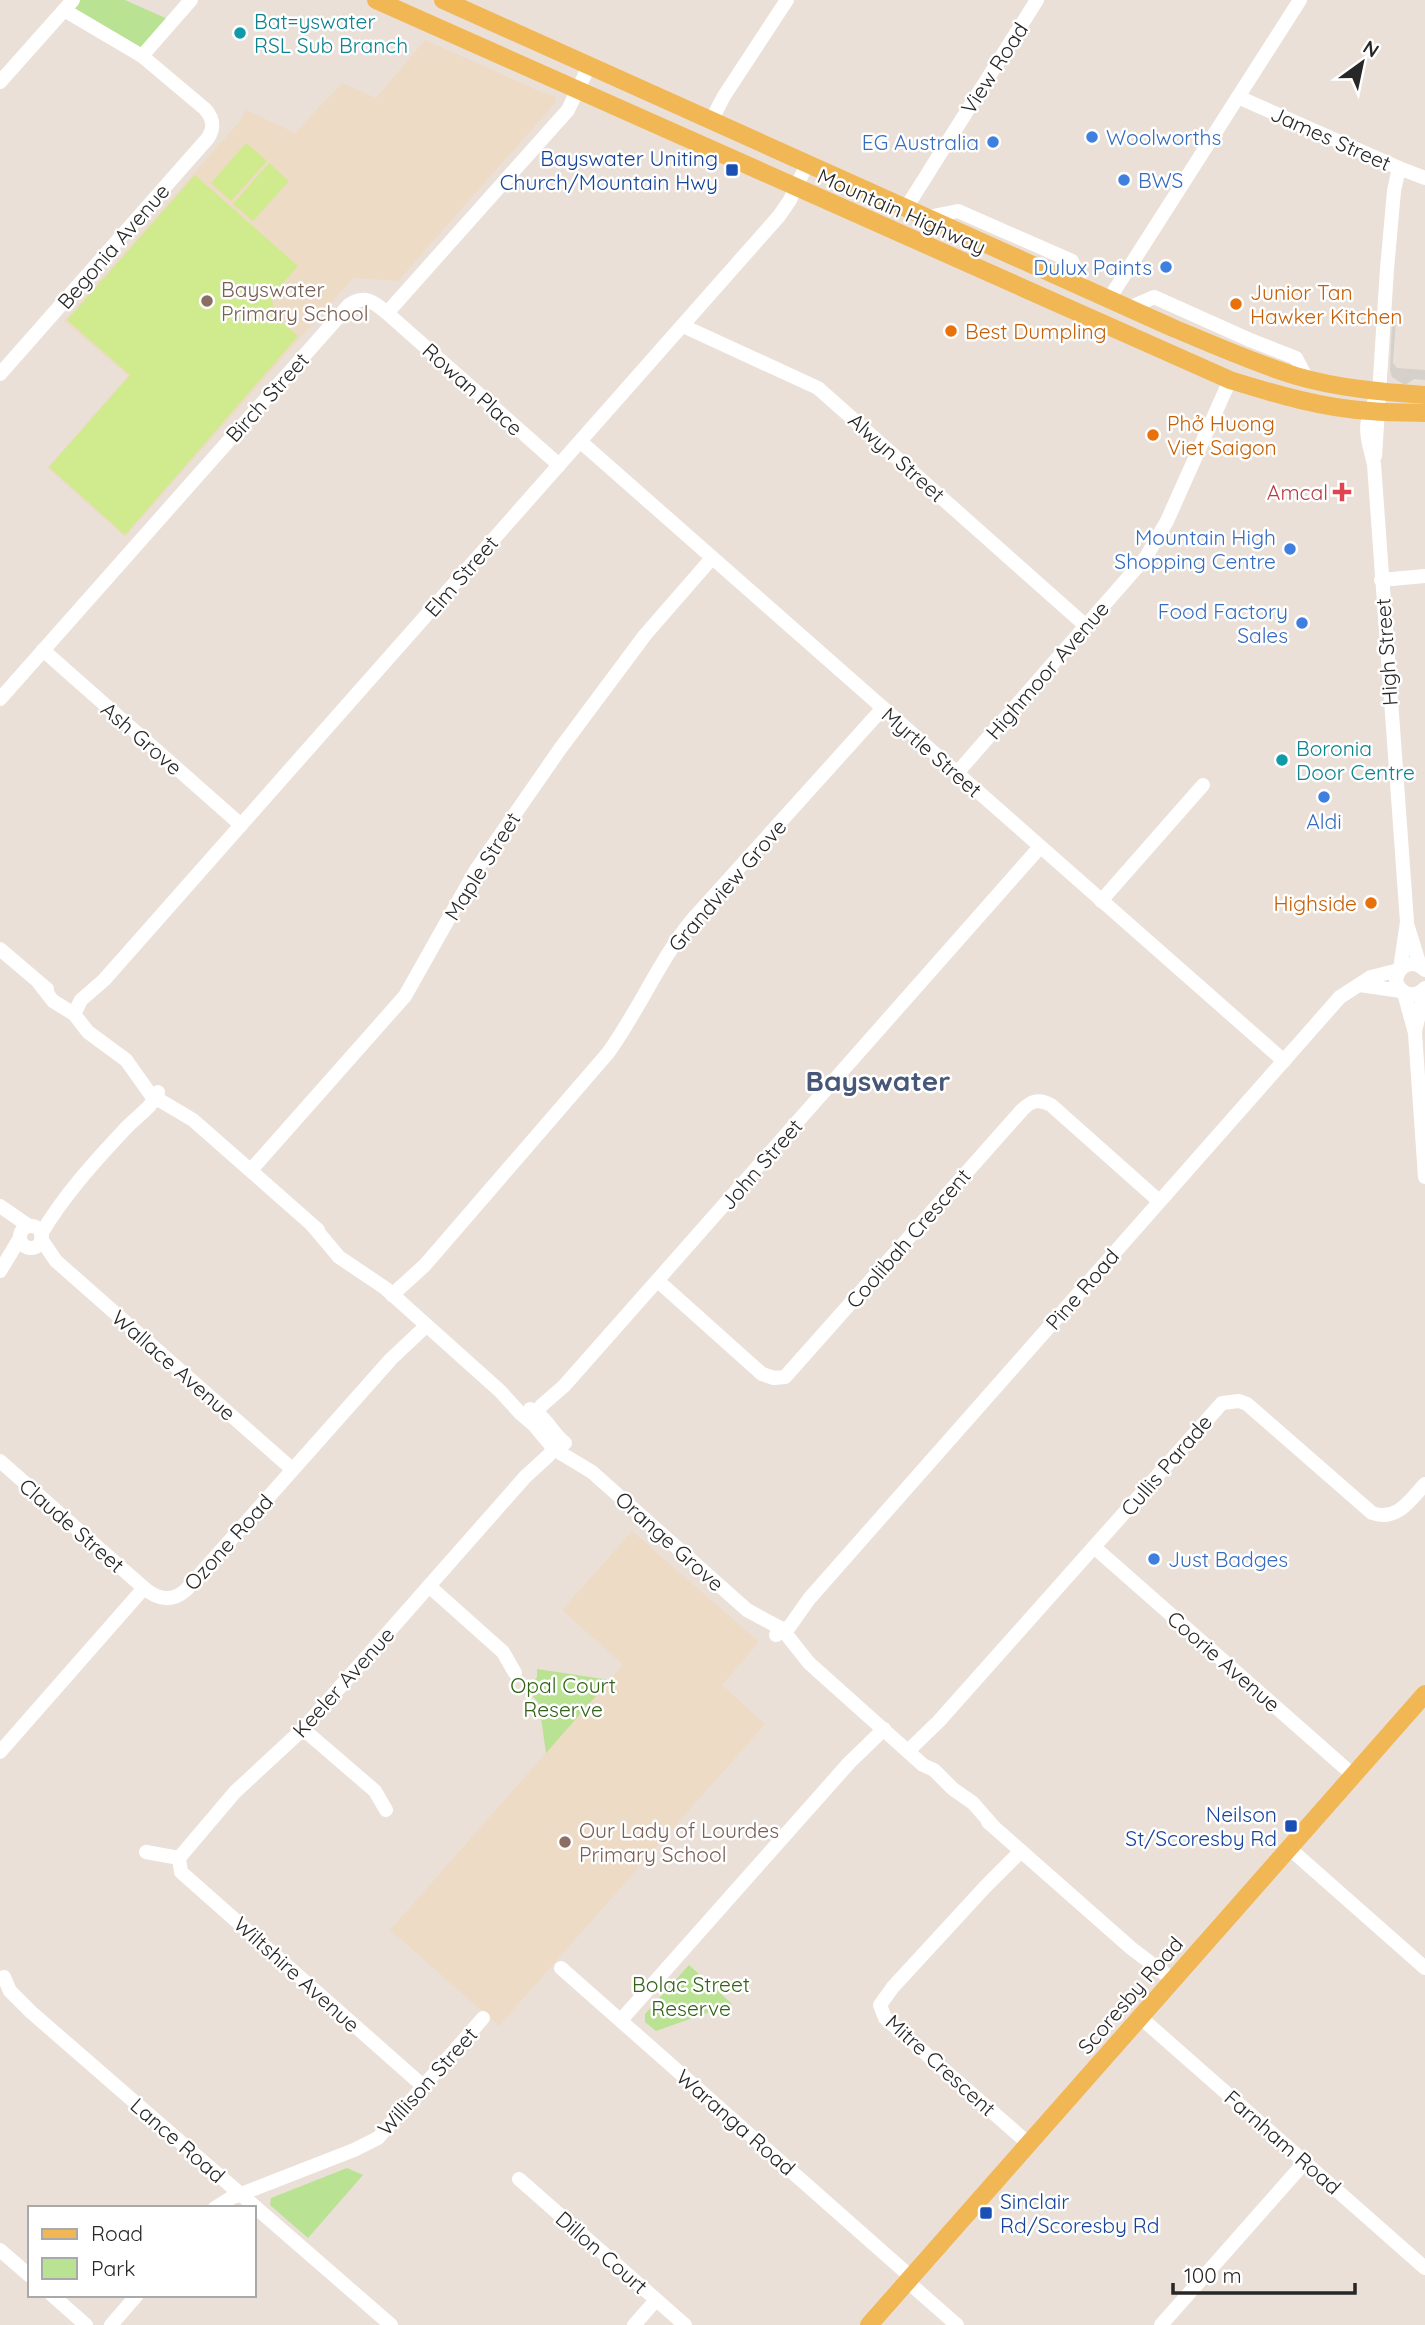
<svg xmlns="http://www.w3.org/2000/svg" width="1425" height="2325" font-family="Quicksand,sans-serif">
<rect width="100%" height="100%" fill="#eae0d8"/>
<!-- education -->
<g fill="#eddbc6">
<polygon points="425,40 544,93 555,96 556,102 398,281 353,278 125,537 47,468 128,376 64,321 239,122 246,110 295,133 342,83 376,98"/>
<polygon points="632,1531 759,1642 722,1685 765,1724 499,2026 390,1930 623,1665 562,1610"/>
</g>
<!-- green -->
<g fill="#b9e292">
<polygon points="73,0 125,0 172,21 142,56 74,16"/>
<polygon points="537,1669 610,1680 546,1753 539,1704 528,1690 537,1677"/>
<polygon points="689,1965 732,2004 656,2031 645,2022 645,2014"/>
<polygon points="347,2168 363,2175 308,2238 270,2205 271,2198"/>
</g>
<!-- pitch -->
<g fill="#d0ea8e">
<polygon points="246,143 267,161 231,201 211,183"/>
<polygon points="269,163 289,181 253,221 233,204"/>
<polygon points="195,175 298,266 271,297 276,317 298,336 125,535 49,467 130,375 67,320"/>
</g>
<!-- plaza -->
<polygon fill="#d6d0cb" points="1392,321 1396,321 1393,363 1397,368 1425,370 1425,380 1414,379 1407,384 1403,384 1392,377 1390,370"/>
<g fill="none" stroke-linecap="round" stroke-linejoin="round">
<!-- minor -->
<g stroke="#fff" stroke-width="14">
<polyline points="142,56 191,0"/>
<polyline points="0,82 73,0"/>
<polyline points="1238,97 1399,168 1425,178"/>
<polyline points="711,121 724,96 787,0"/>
<polyline points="906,208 1037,0"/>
<polyline points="928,217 958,211 1072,261 1082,286"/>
<polyline points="1109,299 1300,0"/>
<polyline points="1129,308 1154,297 1250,340 1296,358 1307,379"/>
<polyline points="387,313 559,465"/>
<polyline points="683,326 818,388 1086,626"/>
<path d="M0,374L208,138C215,127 213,118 205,109L142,56L64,10"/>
<path d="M1379,391C1363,425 1365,429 1374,464L1407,922L1400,969"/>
<polyline points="581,442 1284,1061"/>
<polyline points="1375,456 1387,269 1394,191 1399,168"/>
<polyline points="1381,580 1425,576"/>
<polyline points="43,650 241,825"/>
<path d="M0,699L349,305C364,294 374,302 387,313L568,110L589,66"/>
<polyline points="957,773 1146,557 1167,521 1230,380"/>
<polyline points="1101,901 1203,785"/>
<polyline points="1408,927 1420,966"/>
<polyline points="0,949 47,989"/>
<path d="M1425,970C1413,958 1398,965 1396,981C1401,995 1415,999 1425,988"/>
<polyline points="39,983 53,1001 74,1014 88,1032 126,1060 151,1095 193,1120 318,1230"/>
<polyline points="1360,985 1401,991"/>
<polyline points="1404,993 1415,1033 1425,1177"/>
<polyline points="74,1014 81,1000 104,980 779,216 790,200 807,164"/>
<polyline points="1415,1031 1421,1007 1422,992"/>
<polyline points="251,1170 405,996 476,870 560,749 645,635 712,558"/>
<polyline points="0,1206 29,1226"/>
<polyline points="312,1225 339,1257 385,1288 500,1391 521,1414 534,1425 554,1449 592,1472 747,1610 782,1629 809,1663 923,1765 934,1770 953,1789 973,1803 994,1827"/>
<circle cx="31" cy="1237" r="11"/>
<path d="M41,1234C64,1195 95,1161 126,1128C138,1115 152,1108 158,1092"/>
<polyline points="41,1239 56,1261 292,1469"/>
<polyline points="0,1271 20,1238"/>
<path d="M658,1281L762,1374L774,1378L785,1377L1022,1110C1031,1101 1039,1098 1051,1105L1159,1201"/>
<path d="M392,1295L425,1265L608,1053C639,1010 659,961 692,920L883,708"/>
<path d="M530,1409C546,1416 552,1433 565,1443"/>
<polyline points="532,1423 541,1406 564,1386 1040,847"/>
<polyline points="0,1461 144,1588"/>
<polyline points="1094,1547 1353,1775"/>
<polyline points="429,1586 503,1652 515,1673"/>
<polyline points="776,1635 790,1626 809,1599 1340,997 1371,977 1399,970"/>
<polyline points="303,1729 375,1791 386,1810"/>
<path d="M908,1751L939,1721L1222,1403L1239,1401L1247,1404L1372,1513C1397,1522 1410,1500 1425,1484"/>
<path d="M0,1752L144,1588C158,1600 172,1602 186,1590L391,1359L426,1326"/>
<polyline points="988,1822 1131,1948 1173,1980"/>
<polyline points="1289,1848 1425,1968"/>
<polyline points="1021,1851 985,1887 893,1987 880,2005 885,2018 1029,2144"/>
<polyline points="146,1852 179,1858 235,1792 303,1729 525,1477 549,1455 559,1438"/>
<polyline points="179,1858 181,1872 423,2086"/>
<polyline points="561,1968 911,2277"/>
<polyline points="4,1977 10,1991 31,2012 391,2325"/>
<polyline points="1140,2017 1425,2268"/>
<polyline points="621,2020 849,1763 884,1729"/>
<polyline points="519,2179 685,2325"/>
<polyline points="215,2208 231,2198 354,2150 378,2138 483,2018"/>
<polyline points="0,2250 30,2276"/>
<polyline points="908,2282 957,2325"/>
<polyline points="52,2295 86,2325"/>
<polyline points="111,2325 137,2295"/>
<polyline points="634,2325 656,2300"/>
<polyline points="1161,2325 1305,2162"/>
</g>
<!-- major -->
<g stroke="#f2b755" stroke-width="18">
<path d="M376,0L1230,380C1275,394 1322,408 1370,411C1388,413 1407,412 1425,413"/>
<path d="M443,0L1173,328C1214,345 1254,363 1296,376C1337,388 1382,392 1425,395"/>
<polyline points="869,2325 1425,1694"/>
</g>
</g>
<!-- markers -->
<g fill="#0f9aa8" stroke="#fff" stroke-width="2.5">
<circle cx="240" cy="33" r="7"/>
<circle cx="1282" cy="760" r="7"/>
</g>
<g fill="#3f7fe0" stroke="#fff" stroke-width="2.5">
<circle cx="1092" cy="137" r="7"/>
<circle cx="993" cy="142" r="7"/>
<circle cx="1124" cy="180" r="7"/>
<circle cx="1166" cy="267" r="7"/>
<circle cx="1290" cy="549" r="7"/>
<circle cx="1302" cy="623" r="7"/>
<circle cx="1324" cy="797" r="7"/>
<circle cx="1154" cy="1559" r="7"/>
</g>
<g fill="#1a4fb4" stroke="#fff" stroke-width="2.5">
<rect x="725" y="163" width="14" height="14" rx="3.5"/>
<rect x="1284" y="1819" width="14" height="14" rx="3.5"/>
<rect x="979" y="2206" width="14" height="14" rx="3.5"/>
</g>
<g fill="#8d6e63" stroke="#fff" stroke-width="2.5">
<circle cx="207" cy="301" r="7"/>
<circle cx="565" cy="1842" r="7"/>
</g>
<g fill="#e8710a" stroke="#fff" stroke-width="2.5">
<circle cx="1236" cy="304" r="7"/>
<circle cx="951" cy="331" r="7"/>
<circle cx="1153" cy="435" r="7"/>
<circle cx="1371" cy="903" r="7"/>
</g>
<path fill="#e0444e" stroke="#fff" stroke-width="2.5" d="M1338.5 481.5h7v7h7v7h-7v7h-7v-7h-7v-7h7z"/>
<g text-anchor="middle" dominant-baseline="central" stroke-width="5" stroke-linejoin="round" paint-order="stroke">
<!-- culture labels -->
<g font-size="21" fill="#0d838f" stroke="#fff" text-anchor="start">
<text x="254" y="21">Bat=yswater<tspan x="254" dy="24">RSL Sub Branch</tspan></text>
<text x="1296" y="748">Boronia<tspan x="1296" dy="24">Door Centre</tspan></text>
</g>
<!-- street labels -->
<g font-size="21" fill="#272727" stroke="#fff">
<text transform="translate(994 68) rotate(-57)">View Road</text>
<text transform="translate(1331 138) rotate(24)">James Street</text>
<text transform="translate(902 211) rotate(24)">Mountain Highway</text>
<text transform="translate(113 246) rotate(-49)">Begonia Avenue</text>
<text transform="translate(473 389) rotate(42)">Rowan Place</text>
<text transform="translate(267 397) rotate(-48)">Birch Street</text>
<text transform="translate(897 457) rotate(42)">Alwyn Street</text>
<text transform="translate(461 576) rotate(-49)">Elm Street</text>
<text transform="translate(1386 652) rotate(-94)">High Street</text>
<text transform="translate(1047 670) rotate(-49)">Highmoor Avenue</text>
<text transform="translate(142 738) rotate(41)">Ash Grove</text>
<text transform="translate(932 752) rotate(41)">Myrtle Street</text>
<text transform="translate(482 866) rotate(-58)">Maple Street</text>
<text transform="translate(727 885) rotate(-49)">Grandview Grove</text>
<text transform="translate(761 1164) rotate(-49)">John Street</text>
<text transform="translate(908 1238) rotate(-49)">Coolibah Crescent</text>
<text transform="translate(1082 1289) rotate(-49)">Pine Road</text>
<text transform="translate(174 1365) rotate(41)">Wallace Avenue</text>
<text transform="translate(1166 1465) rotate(-49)">Cullis Parade</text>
<text transform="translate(72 1525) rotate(41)">Claude Street</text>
<text transform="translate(670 1541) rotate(42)">Orange Grove</text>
<text transform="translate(228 1542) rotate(-48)">Ozone Road</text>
<text transform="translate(1224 1661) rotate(41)">Coorie Avenue</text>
<text transform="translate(343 1682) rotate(-48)">Keeler Avenue</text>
<text transform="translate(297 1974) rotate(42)">Wiltshire Avenue</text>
<text transform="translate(1130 1995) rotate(-49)">Scoresby Road</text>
<text transform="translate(941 2065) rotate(42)">Mitre Crescent</text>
<text transform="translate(427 2081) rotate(-48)">Willison Street</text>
<text transform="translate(736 2122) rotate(41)">Waranga Road</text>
<text transform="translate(178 2140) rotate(41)">Lance Road</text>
<text transform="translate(1283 2142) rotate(41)">Farnham Road</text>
<text transform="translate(602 2252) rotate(41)">Dillon Court</text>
</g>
<!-- shop labels -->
<g font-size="21" fill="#366cbe" stroke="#fff" text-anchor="end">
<text x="1106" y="137" text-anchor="start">Woolworths</text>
<text x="979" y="142">EG Australia</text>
<text x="1138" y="180" text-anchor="start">BWS</text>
<text x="1152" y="267">Dulux Paints</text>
<text x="1276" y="537">Mountain High<tspan x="1276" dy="24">Shopping Centre</tspan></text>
<text x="1288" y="611">Food Factory<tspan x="1288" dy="24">Sales</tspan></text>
<text x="1324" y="821" text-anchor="middle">Aldi</text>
<text x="1168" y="1559" text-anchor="start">Just Badges</text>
</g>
<!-- transit labels -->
<g font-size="21" fill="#164399" stroke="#fff" text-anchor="end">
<text x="718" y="158">Bayswater Uniting<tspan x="718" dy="24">Church/Mountain Hwy</tspan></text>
<text x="1277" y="1814">Neilson<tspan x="1277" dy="24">St/Scoresby Rd</tspan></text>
<text x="1000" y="2201" text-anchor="start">Sinclair<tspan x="1000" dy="24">Rd/Scoresby Rd</tspan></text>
</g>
<!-- education labels -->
<g font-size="21" fill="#785e54" stroke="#fff" text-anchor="start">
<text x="221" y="289">Bayswater<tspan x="221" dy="24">Primary School</tspan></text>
<text x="579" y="1830">Our Lady of Lourdes<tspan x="579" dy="24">Primary School</tspan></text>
</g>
<!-- food labels -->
<g font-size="21" fill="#c56008" stroke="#fff" text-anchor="start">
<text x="1250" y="292">Junior Tan<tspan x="1250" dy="24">Hawker Kitchen</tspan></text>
<text x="965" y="331">Best Dumpling</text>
<text x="1167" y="423">Phở Huong<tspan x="1167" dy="24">Viet Saigon</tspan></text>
<text x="1357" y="903" text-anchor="end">Highside</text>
</g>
<!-- health labels -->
<g font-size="21" fill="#be3a42" stroke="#fff" text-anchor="end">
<text x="1328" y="492">Amcal</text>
</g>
<!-- park labels -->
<g font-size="21" fill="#326318" stroke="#fff">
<text x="563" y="1685">Opal Court<tspan x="563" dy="24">Reserve</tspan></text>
<text x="691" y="1984">Bolac Street<tspan x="691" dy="24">Reserve</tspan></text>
</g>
<!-- district labels -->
<g font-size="28" font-weight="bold" fill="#475778" stroke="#fff">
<text x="878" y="1080">Bayswater</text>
</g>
</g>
<!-- legend -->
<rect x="28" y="2206" width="228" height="91" fill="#ffffff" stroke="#a9a9a9" stroke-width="2"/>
<rect x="42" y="2229" width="35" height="10" fill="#f2b755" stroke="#a9a9a9" stroke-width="2"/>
<text x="91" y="2241" font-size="21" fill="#272727">Road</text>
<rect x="42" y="2258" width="35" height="21" fill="#b9e292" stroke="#a9a9a9" stroke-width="2"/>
<text x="91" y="2276" font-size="21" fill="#272727">Park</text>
<!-- north arrow -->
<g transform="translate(1362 63) rotate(33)" stroke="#ffffff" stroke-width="5" paint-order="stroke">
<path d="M0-5L12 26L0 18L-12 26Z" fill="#272727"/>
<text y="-10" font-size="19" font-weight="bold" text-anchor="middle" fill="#272727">N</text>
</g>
<!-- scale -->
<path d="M1173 2283v10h182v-10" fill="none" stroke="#272727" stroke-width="3.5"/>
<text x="1184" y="2283" font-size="21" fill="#272727" stroke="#ffffff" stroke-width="5" paint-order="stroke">100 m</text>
</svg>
